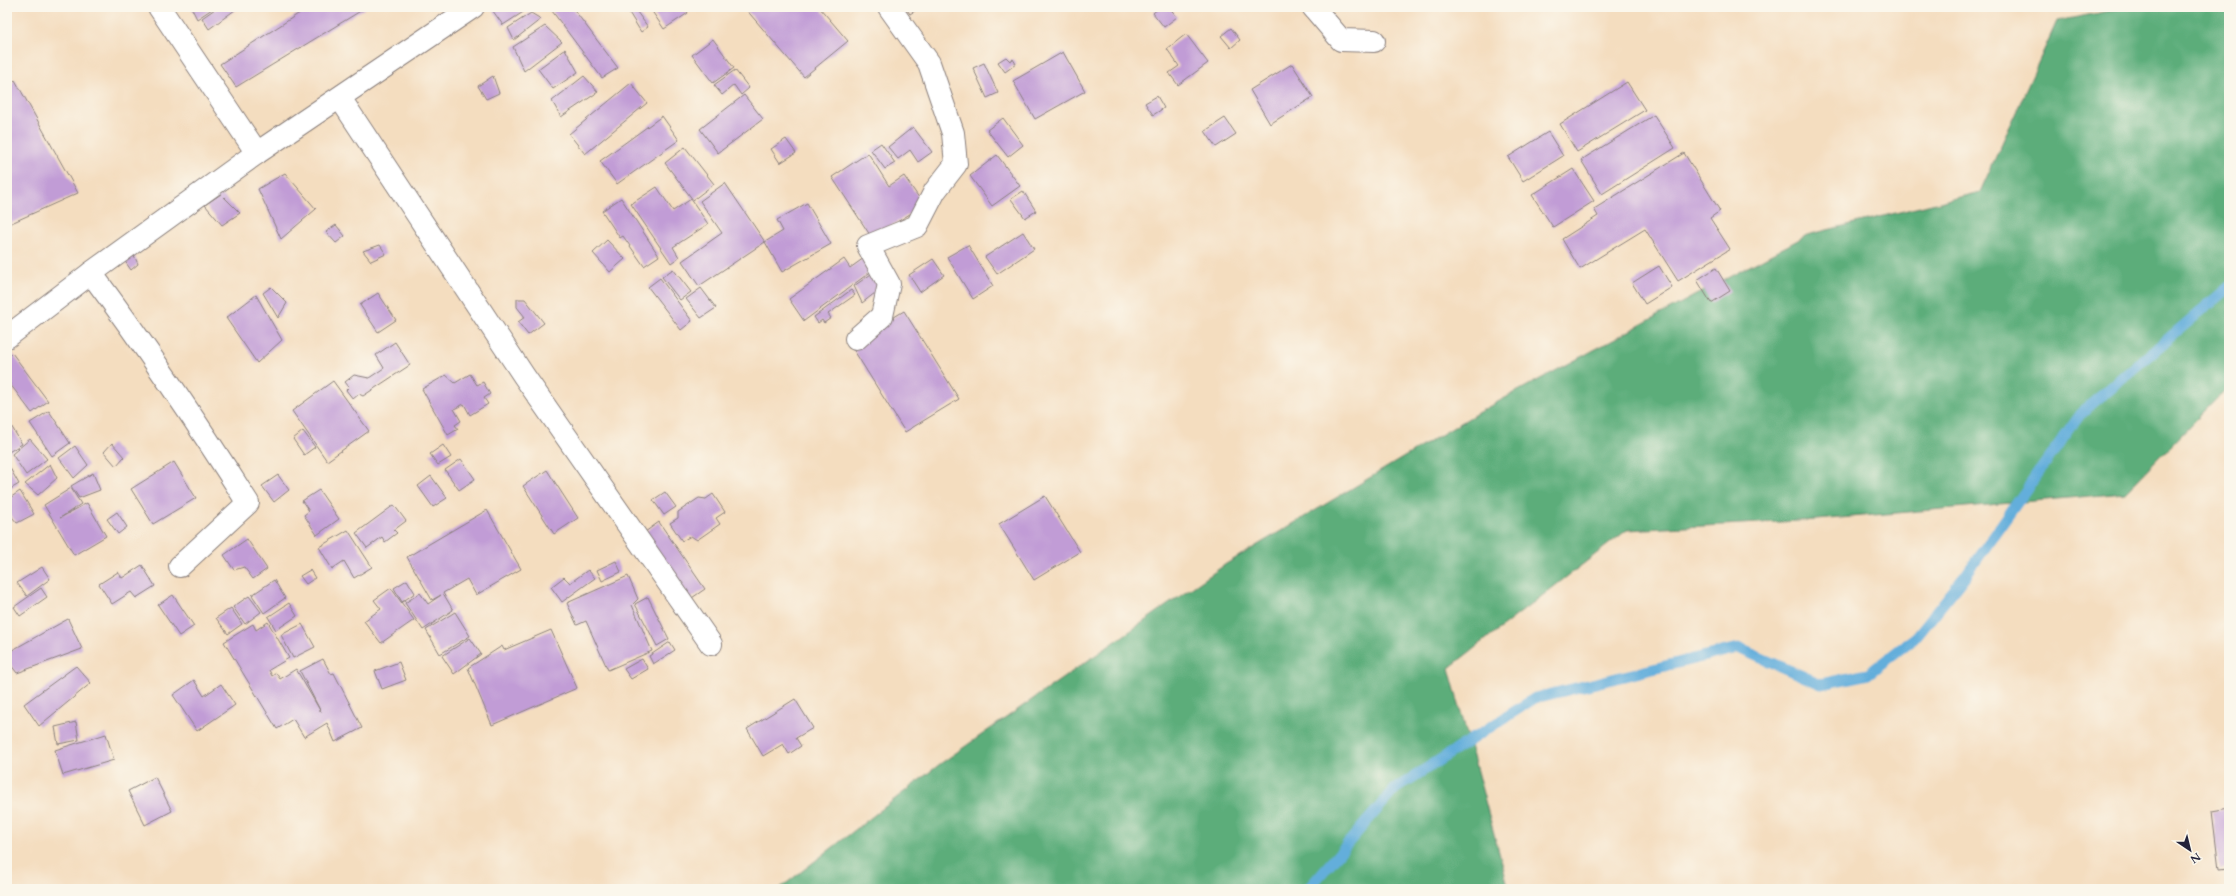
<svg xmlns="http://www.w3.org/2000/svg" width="2236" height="896" font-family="Cardo,serif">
<rect width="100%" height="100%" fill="#fbf7ec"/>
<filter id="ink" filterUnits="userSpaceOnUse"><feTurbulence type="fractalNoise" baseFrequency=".025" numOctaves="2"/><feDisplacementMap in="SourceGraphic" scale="8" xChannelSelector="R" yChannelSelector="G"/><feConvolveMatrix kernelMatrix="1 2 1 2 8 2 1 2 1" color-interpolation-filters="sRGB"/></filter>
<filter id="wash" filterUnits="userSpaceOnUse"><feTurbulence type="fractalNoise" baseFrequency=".012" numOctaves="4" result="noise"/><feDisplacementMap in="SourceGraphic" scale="16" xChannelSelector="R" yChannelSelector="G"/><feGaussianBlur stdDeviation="0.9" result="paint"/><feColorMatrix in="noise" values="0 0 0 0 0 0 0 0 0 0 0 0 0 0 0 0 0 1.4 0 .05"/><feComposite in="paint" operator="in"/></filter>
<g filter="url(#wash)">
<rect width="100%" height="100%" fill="#f4ddbf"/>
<!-- forest -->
<polygon fill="#5cad7a" stroke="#3f685a" points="2129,7 2229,7 2229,386 2125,493 1817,520 1627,530 1449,668 1509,889 779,889 940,764 1226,564 1479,412 1807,235 1980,192 2057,21"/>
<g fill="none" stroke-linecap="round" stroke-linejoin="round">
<!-- stream -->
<polyline stroke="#63aedb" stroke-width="11" points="1308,889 1395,789 1535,698 1738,648 1821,684 1868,674 1917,636 1965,576 2081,413 2229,287"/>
</g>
<g id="blocks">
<!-- building -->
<g fill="#c19cd6">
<polygon points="191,7 215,7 197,19"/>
<polygon points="218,7 239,7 209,29 202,18"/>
<polygon points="309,7 367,7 236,87 220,64"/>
<polygon points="490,7 531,7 503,25"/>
<polygon points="557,7 572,7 618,68 602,78 552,11"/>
<polygon points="649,7 684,7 688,13 664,29"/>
<polygon points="744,7 819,7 848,41 804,77"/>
<polygon points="905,7 921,7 910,14"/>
<polygon points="1160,7 1169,7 1177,17 1164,27 1153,13"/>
<polygon points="634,8 648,27 641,32 628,11"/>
<polygon points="531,13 541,19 514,40 508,28"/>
<polygon points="545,26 562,42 524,71 513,47"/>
<polygon points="1231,28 1240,40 1231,48 1221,36"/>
<polygon points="1186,34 1208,63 1178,85 1169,73 1179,66 1167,49"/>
<polygon points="713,39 734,68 713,83 692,55"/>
<polygon points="565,49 578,72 553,89 538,69"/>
<polygon points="1063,52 1085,91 1035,119 1013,81"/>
<polygon points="1006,57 1010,61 1013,59 1016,64 1005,72 998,62"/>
<polygon points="984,63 998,93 987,98 973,68"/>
<polygon points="1292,64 1313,97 1270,124 1250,90"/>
<polygon points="735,70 749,88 741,95 734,85 722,95 714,85"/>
<polygon points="493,76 499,93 486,99 478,86"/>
<polygon points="584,76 598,92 561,117 552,101"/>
<polygon points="15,80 78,193 7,225 7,87"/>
<polygon points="1627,82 1645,110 1577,152 1560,124"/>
<polygon points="631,83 647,103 585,154 569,134"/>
<polygon points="744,95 763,119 718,153 700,129"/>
<polygon points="1157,96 1164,108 1153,115 1145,103"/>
<polygon points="1654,115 1675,148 1602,194 1581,160"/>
<polygon points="662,116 679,140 617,184 600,161"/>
<polygon points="1003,118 1023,145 1008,157 987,130"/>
<polygon points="1225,118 1236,134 1216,147 1205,131"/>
<polygon points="913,127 932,152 918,162 910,150 898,159 888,147"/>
<polygon points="1548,132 1563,156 1523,181 1508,157"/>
<polygon points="786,139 796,153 780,163 771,149"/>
<polygon points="881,143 895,163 885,169 871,150"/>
<polygon points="685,147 714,184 693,200 665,163"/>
<polygon points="868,153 889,186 904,176 924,205 872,238 832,177"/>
<polygon points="1684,153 1720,211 1710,218 1730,249 1678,281 1645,229 1580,269 1562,239 1598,216 1594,209"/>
<polygon points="997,155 1020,186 992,206 970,176"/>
<polygon points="1573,169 1594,201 1553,227 1532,195"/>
<polygon points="285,173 316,209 281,239 258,189"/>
<polygon points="725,183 765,242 699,286 682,261 722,233 700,201"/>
<polygon points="657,187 673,211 691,199 708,224 673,247 679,257 671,263 631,204"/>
<polygon points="1023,191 1036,211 1025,218 1011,199"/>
<polygon points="221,194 240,213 222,225 205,205"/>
<polygon points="621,198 659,256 644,266 623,236 620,238 602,211"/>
<polygon points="807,203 831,244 782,272 765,242 783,231 777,220"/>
<polygon points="336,225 345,236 336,243 326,232"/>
<polygon points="1023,232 1034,249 997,274 985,257"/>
<polygon points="607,240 625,259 610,272 593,253"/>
<polygon points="380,245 386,254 371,261 363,251"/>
<polygon points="968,245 993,286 973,299 947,257"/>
<polygon points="132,251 138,264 131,270 122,257"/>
<polygon points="864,258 873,270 804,321 789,299 844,259 850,268"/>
<polygon points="933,259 944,275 920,292 909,275"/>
<polygon points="1659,266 1672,287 1645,304 1632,283"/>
<polygon points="1716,268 1730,291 1711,303 1697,280"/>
<polygon points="673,269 691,292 680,300 662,277"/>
<polygon points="874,272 884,286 862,303 854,286"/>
<polygon points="660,278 692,321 681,330 648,287"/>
<polygon points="271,287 287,303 278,318 263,293"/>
<polygon points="701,288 716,308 701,318 686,299"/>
<polygon points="851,290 855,295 828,314 831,318 824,323 822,320 818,323 814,317"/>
<polygon points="378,293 396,320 378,332 360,305"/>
<polygon points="256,295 282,340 257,363 226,318"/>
<polygon points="517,299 525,299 544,323 528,335 518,322 525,317 517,307"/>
<polygon points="904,311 959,399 905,432 850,344"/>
<polygon points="395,342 410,365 363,396 359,394 353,399 346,390 349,387 345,382 354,375 369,378 384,368 376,355"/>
<polygon points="12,353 48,401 32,413 7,380 7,357"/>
<polygon points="470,374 477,385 483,382 490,394 484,398 488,404 470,415 464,404 454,409 461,421 455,425 458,429 448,435 422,389 446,375 455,383"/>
<polygon points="333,381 369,431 327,461 292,411"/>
<polygon points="49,411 70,443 52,456 30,423"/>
<polygon points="7,419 22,444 7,453"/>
<polygon points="303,431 315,447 304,455 293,439"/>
<polygon points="30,439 47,459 26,475 12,454"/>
<polygon points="112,443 124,457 116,466 104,452"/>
<polygon points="443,445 451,457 438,465 430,454"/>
<polygon points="75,446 88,465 74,478 59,458"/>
<polygon points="461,459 475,479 459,490 445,470"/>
<polygon points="174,462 196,498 153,524 131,489"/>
<polygon points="7,463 19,484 7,491"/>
<polygon points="50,464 57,478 38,495 25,484"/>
<polygon points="547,470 578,518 554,534 523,486"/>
<polygon points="93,473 100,490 79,498 71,486"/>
<polygon points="278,475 289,490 274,502 262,486"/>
<polygon points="431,476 447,498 433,507 418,486"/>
<polygon points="71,488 81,504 60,518 87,503 106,536 74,555 44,505"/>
<polygon points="319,490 339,519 317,535 304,515 309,511 302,501"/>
<polygon points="20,491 34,514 17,523 7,511 7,500"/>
<polygon points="665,492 676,507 664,515 653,500"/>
<polygon points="713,494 725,512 716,518 720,524 697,540 691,536 682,541 670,523 678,518 678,512 699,498 706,499"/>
<polygon points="1045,496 1080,552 1034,580 999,524"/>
<polygon points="394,505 406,521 394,530 397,533 385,542 382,537 367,548 356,533"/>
<polygon points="487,510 521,569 476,595 467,579 443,593 453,610 423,630 405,603 420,593 428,604 441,595 432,600 407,557"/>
<polygon points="117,512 127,527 118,534 107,519"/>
<polygon points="659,522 705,589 683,604 638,537"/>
<polygon points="348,530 372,567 354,578 344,561 332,569 319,547"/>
<polygon points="247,539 267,569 253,579 244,567 234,570 224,555"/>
<polygon points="616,561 621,572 602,581 597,570"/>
<polygon points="142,565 155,586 136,598 131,592 112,604 99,584 118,572 122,578"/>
<polygon points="42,567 50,579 27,596 17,583"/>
<polygon points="310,570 315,578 306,584 300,576"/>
<polygon points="588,570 595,578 562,602 551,587 564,577 570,583"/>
<polygon points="628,576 638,599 632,605 652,651 608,670 586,621 577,625 567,603"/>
<polygon points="274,580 285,598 264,613 252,595"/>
<polygon points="407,580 415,593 402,602 394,588"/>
<polygon points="41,588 47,597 20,616 14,607"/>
<polygon points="391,588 414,620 381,643 364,621 381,609 374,600"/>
<polygon points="173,595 194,626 179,636 158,605"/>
<polygon points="249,596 261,612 245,624 233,607"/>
<polygon points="648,597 669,639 657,646 635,604"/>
<polygon points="289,603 297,616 276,630 268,617"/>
<polygon points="231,608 242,624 228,634 216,618"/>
<polygon points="455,612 470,636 440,654 426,630"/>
<polygon points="68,619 82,649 17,673 7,660 7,653"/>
<polygon points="268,622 289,658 269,670 272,676 276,673 280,679 296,669 321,712 300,671 323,659 331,674 334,673 362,728 335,742 327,723 304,737 293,719 277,729 224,642 253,624 256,630"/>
<polygon points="302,624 315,647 293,658 281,635"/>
<polygon points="551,630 577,688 492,725 468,668 502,646 504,650"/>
<polygon points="470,638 481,654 454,674 442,656"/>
<polygon points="670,642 675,650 653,664 649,656"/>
<polygon points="642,659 648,669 631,679 624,669"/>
<polygon points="399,662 406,680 382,689 375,671"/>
<polygon points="76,666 91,683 39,726 24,704"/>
<polygon points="194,680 204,696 221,684 235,705 197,731 173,695"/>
<polygon points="795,699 813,728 796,738 801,746 789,754 783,744 763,756 747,729"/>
<polygon points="76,722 79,740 58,744 55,727"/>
<polygon points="106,734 114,760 63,775 55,750"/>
<polygon points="155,777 172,811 145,825 128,791"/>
<polygon points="2229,808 2229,868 2219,869 2212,811"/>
</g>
</g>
</g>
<g filter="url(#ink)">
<use href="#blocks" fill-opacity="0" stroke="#8b807d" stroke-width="1"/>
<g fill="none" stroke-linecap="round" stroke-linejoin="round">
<!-- minor casing -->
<g stroke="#8b807d" stroke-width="24">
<g id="minor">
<polyline points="159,7 257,153"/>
<polyline points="1313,7 1341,40 1374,41"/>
<polyline points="340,98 524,376 711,644"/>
<path d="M91,273C147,348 198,424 248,503L180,566"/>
<polyline points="7,337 91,273 257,153 473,7"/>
<polyline points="856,339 882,316 889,284 868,246 917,226 935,191 956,164 953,133 929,63 889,7"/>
</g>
</g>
<!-- minor -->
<use href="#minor" stroke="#fff" stroke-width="22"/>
</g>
</g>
<!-- margin -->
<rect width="2236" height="896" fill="none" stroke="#fbf7ec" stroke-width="24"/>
<!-- north arrow -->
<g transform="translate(2190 850) rotate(145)" stroke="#fbf7ec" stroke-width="3" paint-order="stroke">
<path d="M0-3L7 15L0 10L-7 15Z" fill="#22223b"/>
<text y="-6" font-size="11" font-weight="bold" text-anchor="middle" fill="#22223b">N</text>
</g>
</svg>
